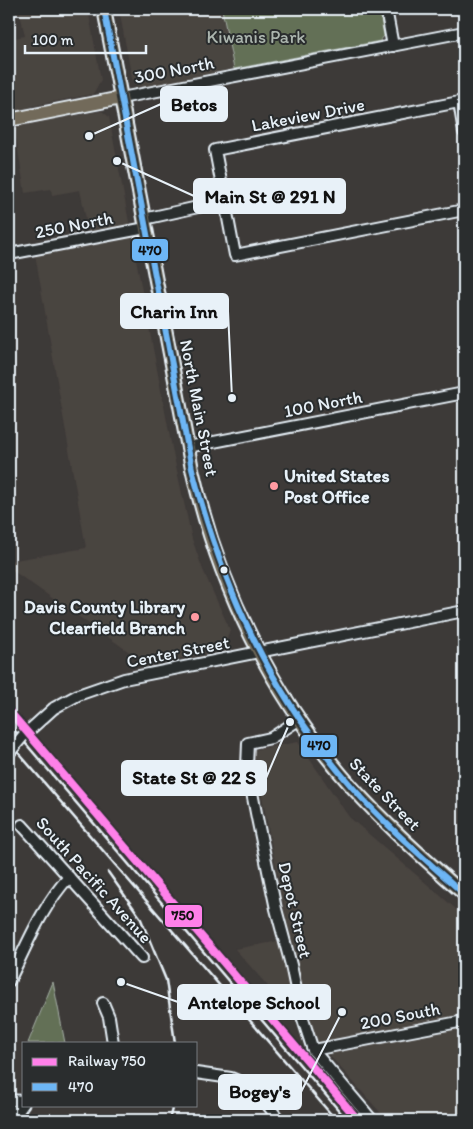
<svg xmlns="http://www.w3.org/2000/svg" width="473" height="1129" font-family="Itim,sans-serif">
<rect width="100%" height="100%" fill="#3d3a38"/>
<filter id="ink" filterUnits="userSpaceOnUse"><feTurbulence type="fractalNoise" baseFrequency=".02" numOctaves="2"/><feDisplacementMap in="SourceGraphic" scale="10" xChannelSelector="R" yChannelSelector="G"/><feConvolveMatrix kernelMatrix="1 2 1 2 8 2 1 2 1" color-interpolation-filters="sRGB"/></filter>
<g filter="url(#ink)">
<!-- built -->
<g fill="#4a4440">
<polygon points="19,9 88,9 101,80 93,94 33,106 17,115 9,75 9,39 25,36"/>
<polygon points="119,9 222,9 234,69 144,87 137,86 132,79"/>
<polygon points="102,111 109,117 172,448 192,539 203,570 230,630 223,650 148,665 9,568 9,561 86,548 35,254 91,243 80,190 52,195 51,189 25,193 14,125"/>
<polygon points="298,742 349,817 464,916 464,1120 387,1120 235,949 290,939 253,750"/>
</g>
<!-- green -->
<g fill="#636f56" stroke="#a6b0a7">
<polygon points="222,9 379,9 384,36 380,41 234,69"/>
<polygon points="53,982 65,1043 28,1043"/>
</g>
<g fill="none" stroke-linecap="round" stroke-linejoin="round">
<!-- minor casing -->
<g stroke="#e8f1f8" stroke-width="14">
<g id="minor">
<polyline points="386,9 393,46"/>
<polyline points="121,98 464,32"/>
<polyline points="464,101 215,150 235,255 464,210"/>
<polyline points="459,102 464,132"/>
<polyline points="144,219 225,201"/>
<polyline points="9,254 146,228"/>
<polyline points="188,447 464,393"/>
<polyline points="54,708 78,695 124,679 464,611"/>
<polyline points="300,719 271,738 248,743 247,767 257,818 276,909 291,965 301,1013 313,1050 372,1120"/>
<polyline points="22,825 142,958"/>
<path d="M9,981C27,945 42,906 69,877"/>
<polyline points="103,1003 109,1017 113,1043"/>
<polyline points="313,1050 464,1021"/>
<polyline points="196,1073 231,1078 255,1088 279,1120"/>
<polyline points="9,1100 24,1101"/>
<polyline points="9,1112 19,1110 24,1103"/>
</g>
</g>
<!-- major casing -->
<g stroke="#e8f1f8" stroke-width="16">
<g id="major">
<path d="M104,9L192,469C218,585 272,697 352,787C387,826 426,860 464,894"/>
<polyline points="9,120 121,98"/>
</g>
</g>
<!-- minor -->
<use href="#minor" stroke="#2a2d2e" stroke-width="10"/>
<!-- major -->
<use href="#major" stroke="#726b5a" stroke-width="12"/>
<!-- rail -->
<g stroke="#e8f1f8" stroke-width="2.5">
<polyline points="9,724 347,1120"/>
<polyline points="9,742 336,1120"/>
<polyline points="108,872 140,917 166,980 175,1043"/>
<polyline points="169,1120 173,1105"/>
</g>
<!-- minor-bridge casing -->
<g stroke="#e8f1f8" stroke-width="14" stroke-linecap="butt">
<polyline id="minor-bridge" points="9,753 23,736 54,708"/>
</g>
<!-- minor-bridge -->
<use href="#minor-bridge" stroke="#2a2d2e" stroke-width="10"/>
<!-- bus-1 casing -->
<g stroke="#2a2d2e" stroke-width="10">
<path id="bus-1" d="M104,9L192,469C223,589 270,693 352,787C386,826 426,860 464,894"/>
</g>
<!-- bus-1 -->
<use href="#bus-1" stroke="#6db6f5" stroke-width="6"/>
<!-- rail-1 casing -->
<g stroke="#2a2d2e" stroke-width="11">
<polyline id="rail-1" points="9,711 358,1120"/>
</g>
<!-- rail-1 -->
<use href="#rail-1" stroke="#ff80e9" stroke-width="8"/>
</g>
</g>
<!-- markers -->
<g fill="#ff9aa2" stroke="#2a2d2e" stroke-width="2">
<circle cx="274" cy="486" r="5"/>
<circle cx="195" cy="617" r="5"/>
</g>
<circle fill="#e8f1f8" stroke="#2a2d2e" stroke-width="2" cx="224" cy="570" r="4.5"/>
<g text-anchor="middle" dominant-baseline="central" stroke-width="4" stroke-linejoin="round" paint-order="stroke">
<!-- park labels -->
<g font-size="18" fill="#acb6af" stroke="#2a2d2e">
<text x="256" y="37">Kiwanis Park</text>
</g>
<!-- street labels -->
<g font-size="18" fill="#e8f1f8" stroke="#2a2d2e">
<text transform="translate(174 70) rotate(-11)">300 North</text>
<text transform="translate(308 115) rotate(-11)">Lakeview Drive</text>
<text transform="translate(74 225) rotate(-11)">250 North</text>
<text transform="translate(323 404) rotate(-11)">100 North</text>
<text transform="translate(199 408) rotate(79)">North Main Street</text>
<text transform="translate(178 652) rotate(-11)">Center Street</text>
<text transform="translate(385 794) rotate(46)">State Street</text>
<text transform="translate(94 880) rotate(48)">South Pacific Avenue</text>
<text transform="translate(295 910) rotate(77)">Depot Street</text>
<text transform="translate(400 1016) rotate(-11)">200 South</text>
</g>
<!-- poi labels -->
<g font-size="18" font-weight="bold" fill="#e8f1f8" stroke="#2a2d2e" text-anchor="start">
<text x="284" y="476">United States<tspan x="284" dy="21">Post Office</tspan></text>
<text x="185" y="607" text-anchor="end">Davis County Library<tspan x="185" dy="21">Clearfield Branch</tspan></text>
</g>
</g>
<!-- callouts -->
<path fill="none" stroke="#e8f1f8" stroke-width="2" d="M89 136L161 104M117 161L194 196M232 398L228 311M290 722L266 778M121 982L178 1002M342 1012L301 1092"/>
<g fill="#e8f1f8" stroke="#2a2d2e" stroke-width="2">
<circle cx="89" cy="136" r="5"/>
<circle cx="117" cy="161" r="5"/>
<circle cx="232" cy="398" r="5"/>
<circle cx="290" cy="722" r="5"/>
<circle cx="121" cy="982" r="5"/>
<circle cx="342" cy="1012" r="5"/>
</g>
<g fill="#e8f1f8" stroke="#e8f1f8" stroke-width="2">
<rect x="161" y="87" width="66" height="34" rx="5"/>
<rect x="194" y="179" width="151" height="34" rx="5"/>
<rect x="121" y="294" width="107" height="34" rx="5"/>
<rect x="122" y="761" width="144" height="34" rx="5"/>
<rect x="178" y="985" width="152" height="34" rx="5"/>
<rect x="219" y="1075" width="82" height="34" rx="5"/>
</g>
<g font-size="19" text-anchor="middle" font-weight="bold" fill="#111">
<text x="194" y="111">Betos</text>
<text x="270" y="203">Main St @ 291 N</text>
<text x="174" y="318">Charin Inn</text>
<text x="194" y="784">State St @ 22 S</text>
<text x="254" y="1009">Antelope School</text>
<text x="260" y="1098">Bogey's</text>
</g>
<g stroke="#2a2d2e" stroke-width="2">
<rect x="131" y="238" width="38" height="24" rx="5" fill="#6db6f5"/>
<rect x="300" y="734" width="38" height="24" rx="5" fill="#6db6f5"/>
<rect x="164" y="904" width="39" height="24" rx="5" fill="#ff80e9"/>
</g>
<g font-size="14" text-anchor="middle" font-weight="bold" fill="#111">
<text x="150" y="255">470</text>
<text x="319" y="750">470</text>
<text x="183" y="920">750</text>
</g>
<!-- margin -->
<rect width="473" height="1129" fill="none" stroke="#2a2d2e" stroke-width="30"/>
<rect x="15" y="15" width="443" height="1099" fill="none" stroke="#e8f1f8" stroke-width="2" filter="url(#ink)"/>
<!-- legend -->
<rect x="22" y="1042" width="175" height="65" fill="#2a2d2e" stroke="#767b7f"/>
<rect x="32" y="1058" width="25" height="8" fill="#ff80e9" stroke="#767b7f"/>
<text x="68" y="1066" font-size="15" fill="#e8f1f8">Railway 750</text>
<rect x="32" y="1083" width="25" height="8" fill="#6db6f5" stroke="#767b7f"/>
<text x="68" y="1092" font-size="15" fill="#e8f1f8">470</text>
<!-- scale -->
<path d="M25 45v8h121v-8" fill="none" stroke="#e8f1f8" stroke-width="2.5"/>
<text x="32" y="45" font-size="15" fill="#e8f1f8" stroke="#2a2d2e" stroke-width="4" paint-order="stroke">100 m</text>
</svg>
